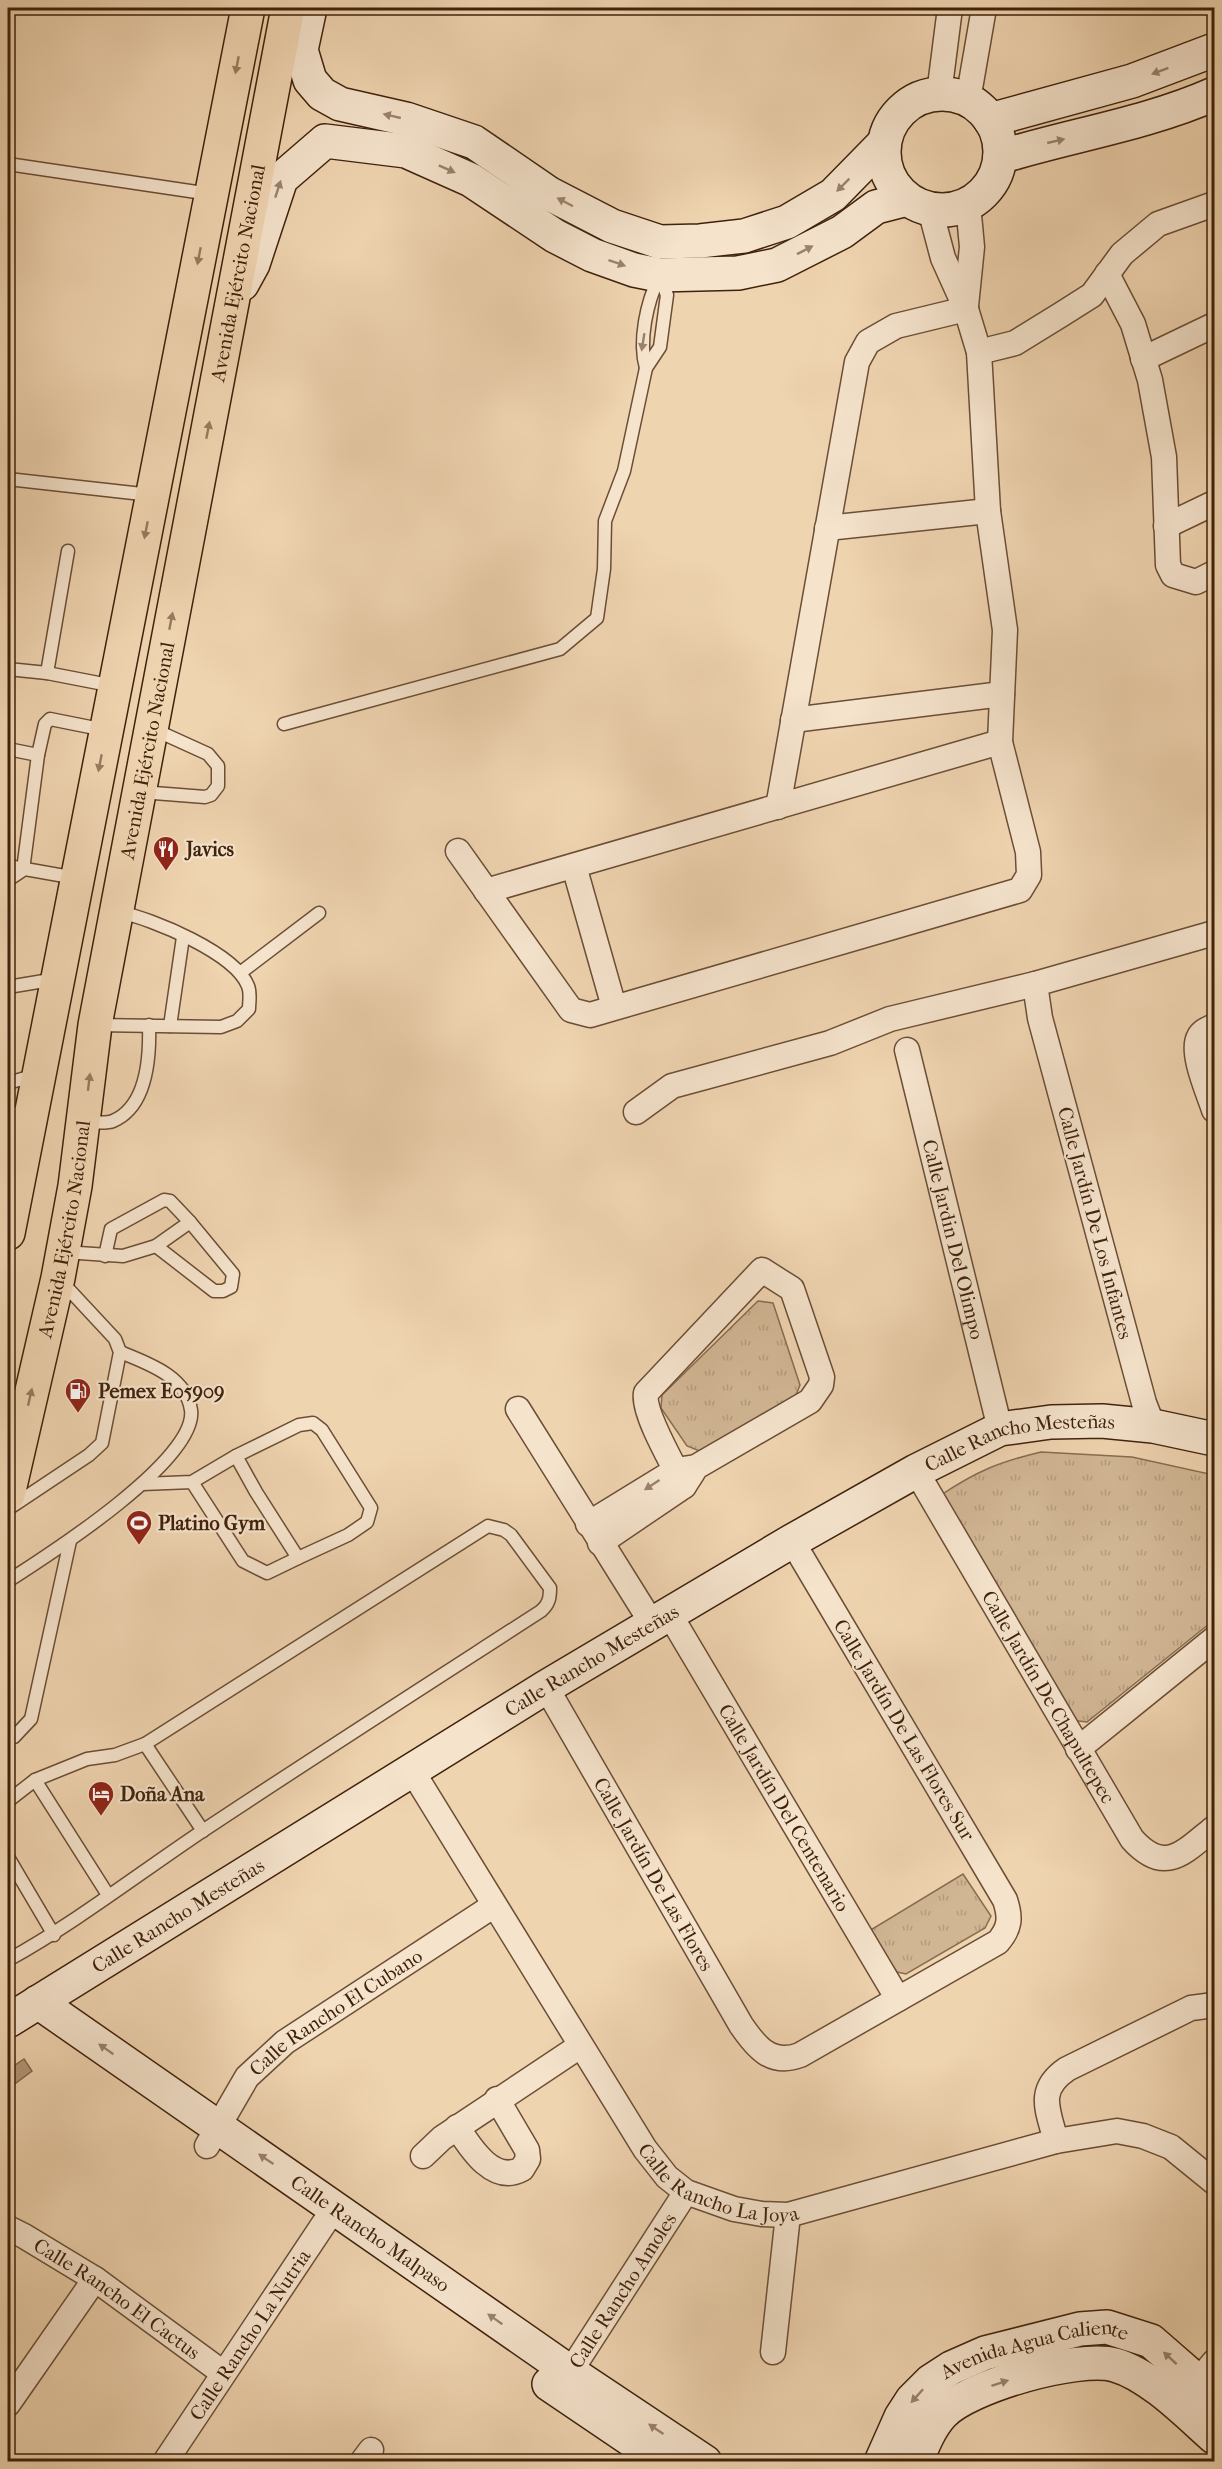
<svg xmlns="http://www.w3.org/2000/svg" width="1222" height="2469" font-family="'IM FELL French Canon',serif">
<defs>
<pattern id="grass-tufts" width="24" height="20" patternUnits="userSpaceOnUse" patternTransform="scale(1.5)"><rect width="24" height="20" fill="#d1b694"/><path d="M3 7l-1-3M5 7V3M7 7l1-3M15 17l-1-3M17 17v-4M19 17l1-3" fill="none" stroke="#b49c7e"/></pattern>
</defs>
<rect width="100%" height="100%" fill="#efd4b0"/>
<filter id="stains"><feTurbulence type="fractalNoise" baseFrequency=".00333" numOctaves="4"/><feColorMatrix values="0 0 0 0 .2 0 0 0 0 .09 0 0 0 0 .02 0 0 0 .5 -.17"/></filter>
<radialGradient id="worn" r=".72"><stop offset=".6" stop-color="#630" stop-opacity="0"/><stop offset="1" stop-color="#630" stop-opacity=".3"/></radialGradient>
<!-- grass -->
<g fill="url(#grass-tufts)" stroke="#886c50" stroke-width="1.5">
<polygon points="758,1301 773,1303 800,1385 796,1395 702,1452 687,1446 661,1408 662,1395"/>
<path d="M1041,1452L1132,1457L1214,1475V1620L1087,1722L1078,1721L1068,1714L941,1495C977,1471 999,1462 1041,1452Z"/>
<polygon points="963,1874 991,1916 985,1928 906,1974 897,1972 869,1931"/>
</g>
<!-- water -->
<polygon fill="#b39778" stroke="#85684d" stroke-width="1.5" points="24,2059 32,2071 8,2089 8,2070"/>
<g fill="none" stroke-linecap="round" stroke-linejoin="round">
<!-- stream -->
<path stroke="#85684d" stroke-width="6" d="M1094,2348C1114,2345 1136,2352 1153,2363"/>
<!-- lane casing -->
<g stroke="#6b4e35" stroke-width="15">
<g id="lane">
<polyline points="8,164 210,194"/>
<path d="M646,368C638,341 647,302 659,277"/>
<polyline points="8,479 151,495"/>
<polyline points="8,669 47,673 114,686"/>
<polyline points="47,673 68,551"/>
<polyline points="284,724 560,649 597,618 604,569 605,521 624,471 646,368 660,347 667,295 660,277"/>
<polyline points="8,749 38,755 23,870 8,880"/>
<polyline points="38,755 45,724 50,719 105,730"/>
<polyline points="141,792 205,797 211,795 218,786 218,766 208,754 153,729"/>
<polyline points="8,866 76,878"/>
<polyline points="240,973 319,913"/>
<polyline points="8,987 56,979"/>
<path d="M97,1025L221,1027L237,1021L249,1009C249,1002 251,993 248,986C235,953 153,919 119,912"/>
<polyline points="170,1026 183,937"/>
<polyline points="8,1083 36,1075"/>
<polyline points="8,1118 29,1108"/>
<path d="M85,1122C93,1122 106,1124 113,1121C148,1106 150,1056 149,1025"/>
<polyline points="64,1252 123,1256 156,1246 214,1291 223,1291 231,1287 233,1274 190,1222"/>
<polyline points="105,1256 111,1229 164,1200 170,1201 190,1222 156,1246"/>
<polyline points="236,1456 299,1425 313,1423 322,1430 371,1508 367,1522 348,1535 298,1558"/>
<polyline points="142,1484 192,1482 236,1456 256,1492 298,1558 267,1573 243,1561 192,1482"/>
<polyline points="11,1507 89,1455 102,1443 120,1352 115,1339 61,1281"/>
<path d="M8,1581C47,1556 198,1460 191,1410C186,1376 147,1363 120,1352"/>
<polyline points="8,1739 14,1737 31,1719 70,1541"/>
<polyline points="145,1744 203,1831"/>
<polyline points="35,1780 108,1895"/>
<path d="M8,1801L35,1780L87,1759L115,1755L145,1744L488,1526L504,1530L511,1535L550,1588C550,1598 549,1604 541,1611C428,1684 314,1757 201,1832C137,1875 75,1923 8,1960"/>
<polyline points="8,1857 54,1935"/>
</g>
</g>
<!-- street casing -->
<g stroke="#6b4e35" stroke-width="27">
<g id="street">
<polyline points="939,94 950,8"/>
<polyline points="968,100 984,8"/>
<polyline points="1107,274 1133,324 1150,380 1164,457 1168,565 1173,575 1196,582 1214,573"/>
<polyline points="966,306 972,247 968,204"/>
<polyline points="979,352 1015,343 1062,314 1092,295 1122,254 1158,224 1214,204"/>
<polyline points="1143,359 1214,325"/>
<polyline points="1166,526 1214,503"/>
<polyline points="827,528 988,511"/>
<polyline points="793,720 1002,694"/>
<polyline points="778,807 857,362 868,342 896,326 966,309"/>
<polyline points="458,851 571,1010 590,1015 1020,890 1029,875 1028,852 1000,742 1005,630 988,511 979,352 966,309 943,258 930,209"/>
<polyline points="574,866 614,1007"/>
<polyline points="486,891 1000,742"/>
<path d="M1214,1026C1208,1029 1202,1031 1199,1037C1190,1052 1209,1094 1214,1110"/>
<path id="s1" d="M907,1050L1000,1429"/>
<polyline points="636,1112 672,1086 830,1043 890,1019 1035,984"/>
<polyline points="518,1409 653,1625"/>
<polyline points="1153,1426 1144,1403 1040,1018 1035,984 1214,933"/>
<path id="s2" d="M916,1471L1132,1839C1165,1876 1184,1852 1214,1828"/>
<path d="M588,1524L676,1470L696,1467L810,1401L821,1385L822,1377L792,1289L762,1270L646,1393C642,1412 674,1466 684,1486"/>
<polyline points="600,1543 684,1486 693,1472"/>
<path id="s3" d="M670,1615L898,1999"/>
<path id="s4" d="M546,1687L741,2025C756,2047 771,2066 800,2055L998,1942C1010,1928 1011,1918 1005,1900L792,1541"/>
<polyline points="1078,1749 1214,1639"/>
<path id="s5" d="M411,1769L645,2149L667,2177L686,2192L734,2209L762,2214L788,2215L1056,2141L1117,2131L1143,2136L1171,2147L1214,2182"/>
<path d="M457,2127C470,2147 493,2185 522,2169L528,2159L527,2150L497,2099"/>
<path d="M1056,2141C1048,2110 1036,2090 1067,2069L1191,2008L1214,2005"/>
<path id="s6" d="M207,2146L247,2077L285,2042L493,1906"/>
<polyline points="423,2156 442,2138 580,2046"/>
<path id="s7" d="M8,2228L24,2236L95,2279L223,2373"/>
<polyline points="773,2352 788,2215"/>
<path id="s8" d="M562,2387L570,2372L686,2192"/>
<polyline points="1187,2394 1214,2362"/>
<polyline points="8,2404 95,2279"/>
<path id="s9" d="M165,2462L335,2207"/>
<polyline points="362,2462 371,2450"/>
</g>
</g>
<!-- secondary casing -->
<g stroke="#3f220c" stroke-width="36">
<g id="secondary">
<polyline points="310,8 301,50 310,80 322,94 340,104 406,119 474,142 550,194 612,226 660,242 700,241 744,236 787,222 833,195 884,143"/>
<circle cx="942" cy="152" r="58"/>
<polyline points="990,120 1132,81 1214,50"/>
<path d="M1000,157C1071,135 1146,124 1214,94"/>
<polyline points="242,284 253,264 281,179 325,141 406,151 471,180 555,236 592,255 634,270 659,275 738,273 777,265 842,232 876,207 907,199"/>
<path id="s10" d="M38,2002L570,2372L705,2462"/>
<path id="s11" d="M8,2021L546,1687L792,1541L916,1471L1000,1429L1051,1422L1102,1421L1153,1426L1214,1439"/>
<polyline points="549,2384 664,2462"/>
<path id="s12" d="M881,2462L901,2417L912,2400L931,2381L951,2368L985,2353L1080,2329L1107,2327L1151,2341L1214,2396"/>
<path d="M916,2462C923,2445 930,2427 942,2414C968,2386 1078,2355 1115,2365C1150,2375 1187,2413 1214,2437"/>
</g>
</g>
<!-- primary casing -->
<g stroke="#3f220c" stroke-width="36">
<g id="primary">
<polyline points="8,1233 248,8"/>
<path id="s13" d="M8,1495L58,1278L75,1186L95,1025L288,8"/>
</g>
</g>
<!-- lane -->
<use href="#lane" stroke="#f5e3cc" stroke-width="12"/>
<!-- street -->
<use href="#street" stroke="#f5e3cc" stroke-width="24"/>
<!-- secondary -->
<use href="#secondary" stroke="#f5e3cc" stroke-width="33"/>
<!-- primary -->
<use href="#primary" stroke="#efd4b0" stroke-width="33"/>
</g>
<!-- one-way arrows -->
<defs><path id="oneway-solid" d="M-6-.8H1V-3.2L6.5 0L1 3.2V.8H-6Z" transform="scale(1.5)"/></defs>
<g fill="#977b5e">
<use href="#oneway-solid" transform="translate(237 65) rotate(101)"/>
<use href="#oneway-solid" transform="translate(199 256) rotate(101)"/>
<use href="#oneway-solid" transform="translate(208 430) rotate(-79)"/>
<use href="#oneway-solid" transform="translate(146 530) rotate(101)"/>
<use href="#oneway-solid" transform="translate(171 621) rotate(-79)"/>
<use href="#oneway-solid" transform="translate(100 763) rotate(101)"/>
<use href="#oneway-solid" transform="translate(89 1082) rotate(-83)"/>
<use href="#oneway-solid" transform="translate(30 1397) rotate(-77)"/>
</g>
<g fill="#9a826c">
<use href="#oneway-solid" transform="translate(1160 71) rotate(159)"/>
<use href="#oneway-solid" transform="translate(392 116) rotate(-167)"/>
<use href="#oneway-solid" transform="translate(1056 141) rotate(-13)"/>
<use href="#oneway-solid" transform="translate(447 169) rotate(24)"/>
<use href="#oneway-solid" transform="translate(843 185) rotate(135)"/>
<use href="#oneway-solid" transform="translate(278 189) rotate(-72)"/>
<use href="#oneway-solid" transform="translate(565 202) rotate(-152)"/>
<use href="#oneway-solid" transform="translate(805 250) rotate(-27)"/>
<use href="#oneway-solid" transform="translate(617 263) rotate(19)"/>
<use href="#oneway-solid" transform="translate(643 342) rotate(99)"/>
<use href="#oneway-solid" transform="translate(652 1485) rotate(147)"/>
<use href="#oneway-solid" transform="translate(106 2049) rotate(-145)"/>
<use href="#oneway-solid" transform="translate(266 2159) rotate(-146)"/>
<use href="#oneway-solid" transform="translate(495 2319) rotate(-145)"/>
<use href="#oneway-solid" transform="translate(1170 2358) rotate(-138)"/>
<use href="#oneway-solid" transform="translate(1000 2383) rotate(-18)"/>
<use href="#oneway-solid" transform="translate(917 2396) rotate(132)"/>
<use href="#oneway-solid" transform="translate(656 2429) rotate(-146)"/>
</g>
<!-- icons -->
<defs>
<g id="restaurant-pin" transform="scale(1.35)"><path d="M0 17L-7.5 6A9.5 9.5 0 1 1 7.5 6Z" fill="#8f2418" stroke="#f5e3cc"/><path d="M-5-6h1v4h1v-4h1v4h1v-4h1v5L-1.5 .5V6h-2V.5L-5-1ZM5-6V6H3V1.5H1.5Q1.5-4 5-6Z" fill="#fff"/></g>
<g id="fuel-pin" transform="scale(1.35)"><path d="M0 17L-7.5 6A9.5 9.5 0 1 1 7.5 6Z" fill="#8f2418" stroke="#f5e3cc"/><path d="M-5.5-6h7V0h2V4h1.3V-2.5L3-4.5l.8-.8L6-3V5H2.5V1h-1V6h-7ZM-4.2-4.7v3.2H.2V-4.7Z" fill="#fff"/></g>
<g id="stadium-pin" transform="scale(1.35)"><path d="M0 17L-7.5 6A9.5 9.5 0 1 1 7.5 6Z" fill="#8f2418" stroke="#f5e3cc"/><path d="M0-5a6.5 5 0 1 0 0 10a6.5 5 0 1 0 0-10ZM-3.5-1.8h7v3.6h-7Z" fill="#fff"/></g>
<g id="hotel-pin" transform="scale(1.35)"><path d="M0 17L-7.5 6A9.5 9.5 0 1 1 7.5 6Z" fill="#8f2418" stroke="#f5e3cc"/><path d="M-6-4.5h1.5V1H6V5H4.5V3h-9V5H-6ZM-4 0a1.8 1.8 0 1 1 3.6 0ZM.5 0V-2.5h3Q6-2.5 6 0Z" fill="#fff"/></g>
</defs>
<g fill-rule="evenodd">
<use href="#restaurant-pin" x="166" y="849"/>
<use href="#fuel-pin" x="78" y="1391"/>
<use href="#stadium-pin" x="139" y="1523"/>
<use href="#hotel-pin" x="101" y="1794"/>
</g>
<g text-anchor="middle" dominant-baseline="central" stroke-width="4.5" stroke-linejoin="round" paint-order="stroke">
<!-- street labels -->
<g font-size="20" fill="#3f220c" stroke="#f5e3cc">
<text stroke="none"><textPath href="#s13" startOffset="1244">Avenida Ejército Nacional</textPath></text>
<text stroke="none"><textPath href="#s13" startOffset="758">Avenida Ejército Nacional</textPath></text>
<text transform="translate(1095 1223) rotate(75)">Calle Jardín De Los Infantes</text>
<text stroke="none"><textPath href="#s13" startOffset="272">Avenida Ejército Nacional</textPath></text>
<text stroke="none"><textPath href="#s1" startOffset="195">Calle Jardin Del Olimpo</textPath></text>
<text stroke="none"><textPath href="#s11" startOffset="1172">Calle Rancho Mesteñas</textPath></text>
<text stroke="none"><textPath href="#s11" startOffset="686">Calle Rancho Mesteñas</textPath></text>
<text stroke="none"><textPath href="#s2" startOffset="262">Calle Jardín De Chapultepec</textPath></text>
<text transform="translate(904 1730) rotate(59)">Calle Jardín De Las Flores Sur</text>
<text stroke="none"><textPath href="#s3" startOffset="224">Calle Jardín Del Centenario</textPath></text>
<text stroke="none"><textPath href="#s4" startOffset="216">Calle Jardín De Las Flores</textPath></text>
<text stroke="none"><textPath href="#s11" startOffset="200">Calle Rancho Mesteñas</textPath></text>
<text stroke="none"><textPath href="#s6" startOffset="190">Calle Rancho El Cubano</textPath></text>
<text stroke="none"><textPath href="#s5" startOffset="532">Calle Rancho La Joya</textPath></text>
<text stroke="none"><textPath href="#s10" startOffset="405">Calle Rancho Malpaso</textPath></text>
<text stroke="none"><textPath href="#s8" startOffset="114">Calle Rancho Amoles</textPath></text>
<text stroke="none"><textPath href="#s7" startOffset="130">Calle Rancho El Cactus</textPath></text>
<text stroke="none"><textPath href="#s9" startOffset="153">Calle Rancho La Nutria</textPath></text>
<text stroke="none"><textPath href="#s12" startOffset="207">Avenida Agua Caliente</textPath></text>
</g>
<!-- poi labels -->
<g font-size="20" font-weight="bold" fill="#3f220c" stroke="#f5e3cc" text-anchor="start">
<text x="186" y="849">Javics</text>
<text x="98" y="1391">Pemex E05909</text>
<text x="158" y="1523">Platino Gym</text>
<text x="120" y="1794">Doña Ana</text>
</g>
</g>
<!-- margin -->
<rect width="1222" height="2469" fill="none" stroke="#efd4b0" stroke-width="30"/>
<rect x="9" y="9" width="1204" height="2451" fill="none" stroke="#3f220c" stroke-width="3"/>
<rect x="15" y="15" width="1192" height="2439" fill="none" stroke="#3f220c" stroke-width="1.5"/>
<rect width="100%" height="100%" filter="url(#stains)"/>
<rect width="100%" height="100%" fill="url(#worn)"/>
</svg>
